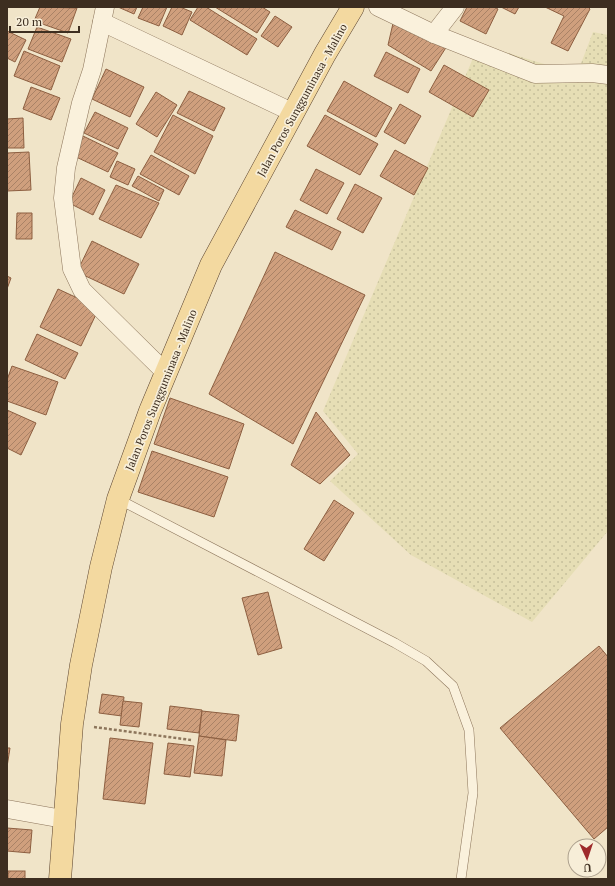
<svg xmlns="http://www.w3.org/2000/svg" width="615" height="886" font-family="'PT Serif',serif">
<defs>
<pattern id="farmland-dots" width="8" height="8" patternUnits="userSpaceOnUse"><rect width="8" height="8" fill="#e6deb5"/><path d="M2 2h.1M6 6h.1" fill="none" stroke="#c6bf9b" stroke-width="1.8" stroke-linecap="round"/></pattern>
<pattern id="building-hatch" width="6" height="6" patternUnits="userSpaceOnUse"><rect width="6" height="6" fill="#cf9f7d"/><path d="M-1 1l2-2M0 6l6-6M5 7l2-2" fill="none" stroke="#a98266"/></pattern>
</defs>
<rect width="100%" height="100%" fill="#f0e4c8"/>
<!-- farmland -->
<polygon fill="url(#farmland-dots)" points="593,32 608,35 608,531 532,622 411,555 330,481 358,454 323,411 479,44 577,74"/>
<!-- building -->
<g fill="url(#building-hatch)" stroke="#8d5f41">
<polygon points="40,7 77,8 68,33 34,21"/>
<polygon points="118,7 137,7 134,14"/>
<polygon points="143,7 167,7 159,26 138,18"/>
<polygon points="172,7 180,7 192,12 182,35 163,26"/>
<polygon points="198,7 206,7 257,39 247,55 190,20"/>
<polygon points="215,7 262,7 270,12 257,33"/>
<polygon points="467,7 494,7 498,9 486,34 460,21"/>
<polygon points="501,7 519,7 515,14"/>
<polygon points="545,7 588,7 590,9 568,51 551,43 564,16"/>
<polygon points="275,16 292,27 278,47 261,36"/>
<polygon points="394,19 447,46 431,71 388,45"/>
<polygon points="37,27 71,39 62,62 28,49"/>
<polygon points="7,31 26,40 15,62 7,58"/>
<polygon points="24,51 60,66 51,90 14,76"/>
<polygon points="386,52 420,69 408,93 374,76"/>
<polygon points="444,65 489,90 473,117 429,92"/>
<polygon points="106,69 144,87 130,117 92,99"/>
<polygon points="344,81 392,108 376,137 327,111"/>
<polygon points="31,87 60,98 51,120 23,109"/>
<polygon points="189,91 225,108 214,131 177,113"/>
<polygon points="156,92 177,105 157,137 136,124"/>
<polygon points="400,104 421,116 405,144 384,132"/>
<polygon points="95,112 128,128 118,149 84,133"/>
<polygon points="173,115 213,136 195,174 154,152"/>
<polygon points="325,115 378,144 360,175 307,146"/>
<polygon points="23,118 24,148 7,148 7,119"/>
<polygon points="83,136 118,153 108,172 74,156"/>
<polygon points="395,150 428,168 414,195 380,176"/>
<polygon points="29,152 31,190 7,191 7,153"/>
<polygon points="151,155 189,176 179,195 140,174"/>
<polygon points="117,161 135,169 128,185 110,177"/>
<polygon points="316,169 344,183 327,214 300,200"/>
<polygon points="138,176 164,190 159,201 132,186"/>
<polygon points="81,178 105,190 93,215 69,203"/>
<polygon points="355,184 382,198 363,233 337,219"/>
<polygon points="116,185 159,203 141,238 99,219"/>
<polygon points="295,210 341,232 332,250 286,227"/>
<polygon points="17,213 32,213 32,239 16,239"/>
<polygon points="92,241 139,264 124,294 77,272"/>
<polygon points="275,252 365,295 293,444 209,394"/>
<polygon points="7,276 11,278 7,289"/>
<polygon points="58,289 99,308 81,346 40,327"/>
<polygon points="37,334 78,353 65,379 25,360"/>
<polygon points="12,366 58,382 46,415 7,401 7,380"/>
<polygon points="170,398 244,424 229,469 154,444"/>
<polygon points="7,410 36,423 21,455 7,448"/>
<polygon points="316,412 350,455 320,484 291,465"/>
<polygon points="152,451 228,477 214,517 138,492"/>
<polygon points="334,500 354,513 324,561 304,549"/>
<polygon points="268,592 282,648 258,655 242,598"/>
<polygon points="599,646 608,657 608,827 594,839 500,728"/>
<polygon points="102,694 124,697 122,716 99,713"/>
<polygon points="123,701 142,703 139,727 120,725"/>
<polygon points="170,706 202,710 199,733 167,729"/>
<polygon points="202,711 239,715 236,741 199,736"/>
<polygon points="199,736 226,740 222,776 194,773"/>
<polygon points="110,738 153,743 145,804 103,799"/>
<polygon points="168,743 194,746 190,777 164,774"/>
<polygon points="7,748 10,748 7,767"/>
<polygon points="7,828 32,830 30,853 7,851"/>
<rect x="8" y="871" width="17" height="8"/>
</g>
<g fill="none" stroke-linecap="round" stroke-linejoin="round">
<!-- service casing -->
<g stroke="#8d765c" stroke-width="10">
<polyline id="service" points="118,499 395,643 426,661 453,686 469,730 473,793 461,879"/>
</g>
<!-- minor casing -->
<g stroke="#8d765c" stroke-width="19">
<g id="minor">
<polyline points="105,7 92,70 81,103 66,168 63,198 72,269 82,290 166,373"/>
<polyline points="378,7 434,34 535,74 592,73 608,75"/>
<polyline points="102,22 294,113"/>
<polyline points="434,34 455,7"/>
<polyline points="7,809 63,819"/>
</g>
</g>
<!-- primary casing -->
<g stroke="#5b4430" stroke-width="23">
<polyline id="primary" points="60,879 72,724 81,665 101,567 118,499 150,411 211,265 325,54 353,7"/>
</g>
<!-- path -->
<polyline stroke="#8d765c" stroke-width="2.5" stroke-dasharray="3 2" stroke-linecap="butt" points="94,727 191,740"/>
<!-- service -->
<use href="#service" stroke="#faf1dc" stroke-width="9"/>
<!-- minor -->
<use href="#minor" stroke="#faf1dc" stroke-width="18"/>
<!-- primary -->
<use href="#primary" stroke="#f3d9a0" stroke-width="22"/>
</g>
<g text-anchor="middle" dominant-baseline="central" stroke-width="3.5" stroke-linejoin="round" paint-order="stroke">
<!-- street labels -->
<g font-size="11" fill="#3d2e20" stroke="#f7eed8">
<text transform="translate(302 100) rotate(-61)">Jalan Poros Sungguminasa - Malino</text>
<text transform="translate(161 390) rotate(-68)">Jalan Poros Sungguminasa - Malino</text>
</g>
</g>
<!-- border -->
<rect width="615" height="886" fill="none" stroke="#3d2e20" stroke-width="16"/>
<!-- north arrow -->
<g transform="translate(587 858) rotate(177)"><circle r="19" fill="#f7eed8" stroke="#ada18e"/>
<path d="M0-3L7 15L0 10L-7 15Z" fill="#9e2a2b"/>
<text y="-6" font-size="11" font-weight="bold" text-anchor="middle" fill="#3d2e20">U</text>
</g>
<!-- scale -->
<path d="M10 26v6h69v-6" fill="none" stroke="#3d2e20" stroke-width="2"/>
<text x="16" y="26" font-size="12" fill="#3d2e20" stroke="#f7eed8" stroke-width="3" paint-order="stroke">20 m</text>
</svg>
